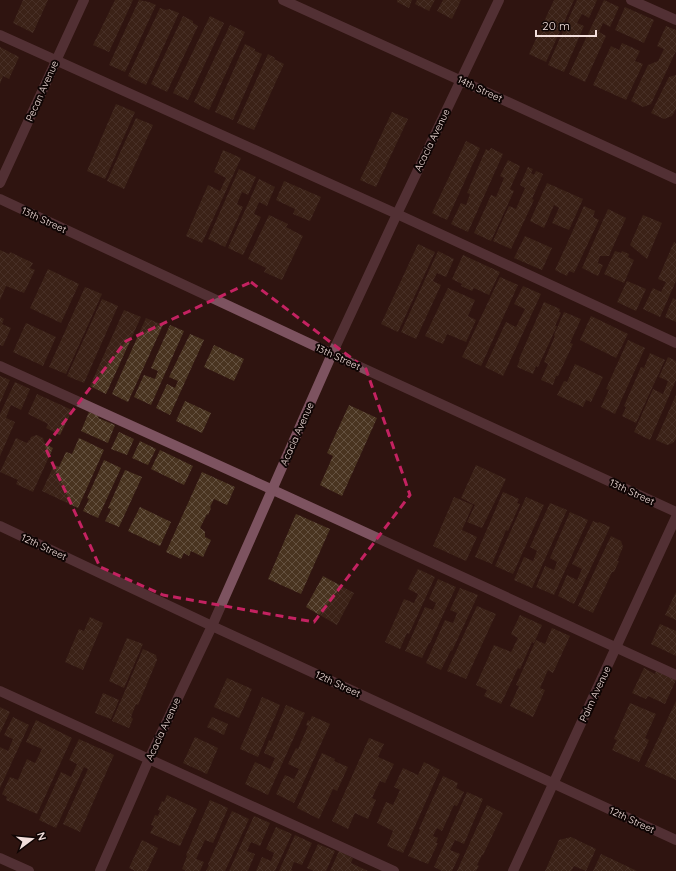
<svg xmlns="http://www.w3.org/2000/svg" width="676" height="871" font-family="Quicksand,sans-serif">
<defs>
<pattern id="building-cross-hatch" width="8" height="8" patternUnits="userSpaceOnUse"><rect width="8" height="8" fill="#493420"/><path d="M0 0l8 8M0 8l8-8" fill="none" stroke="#645140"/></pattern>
</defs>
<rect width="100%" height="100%" fill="#2f1410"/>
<!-- building -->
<g fill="url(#building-cross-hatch)">
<polygon points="23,0 48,0 33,33 13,23"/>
<polygon points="115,0 133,0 109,52 93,45"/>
<polygon points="139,0 149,2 156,5 125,72 109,65"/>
<polygon points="397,0 412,0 409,8 397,2"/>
<polygon points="417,0 435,0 429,11 415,4"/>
<polygon points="443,0 461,0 452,19 437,11"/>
<polygon points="554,0 574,0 546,62 529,54"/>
<polygon points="577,0 597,0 589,18 582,14 577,23 584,26 564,72 548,65"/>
<polygon points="604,0 619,7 610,27 603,23 599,32 606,36 585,82 569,74"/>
<polygon points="625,7 654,20 644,43 615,30"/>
<polygon points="160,8 166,10 169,9 179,13 146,85 128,76"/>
<polygon points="183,16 193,21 193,23 198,26 167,92 151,84"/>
<polygon points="210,16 224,23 188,100 173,93"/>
<polygon points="230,25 245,32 209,110 194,102"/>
<polygon points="666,26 676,30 676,51 651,104 643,107 631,101 648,65 658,61 664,49 657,46"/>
<polygon points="622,43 640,51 635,61 643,64 626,100 593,85 611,46 619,50"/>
<polygon points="245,44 255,49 255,51 262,54 233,120 215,112"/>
<polygon points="0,47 19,57 9,79 3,76 0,84"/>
<polygon points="268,54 275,58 274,59 284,64 254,130 237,123"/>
<polygon points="676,75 676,109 672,116 664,119 651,113 669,77"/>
<polygon points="116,104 135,112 105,179 87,171"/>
<polygon points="392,112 408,119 376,187 360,180"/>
<polygon points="136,118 153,125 124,189 107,181"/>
<polygon points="466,141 480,148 447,220 432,213"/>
<polygon points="491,148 503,154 468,232 451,224 461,203 466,205 470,194 467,193 486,149 489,151"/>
<polygon points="223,150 241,158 202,243 186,236 208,185 220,191 226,178 214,172"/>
<polygon points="508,160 520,166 510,189 514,191 491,241 474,233 491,195 496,197 504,178 500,176"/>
<polygon points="528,167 533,169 531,173 534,175 536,171 543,174 532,199 534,200 511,249 493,241 509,206 516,209 525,188 520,185"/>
<polygon points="239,169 256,177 248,195 242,192 237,204 243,207 225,247 208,239"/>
<polygon points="259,179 275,187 267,206 259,202 254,214 261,217 243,255 228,248"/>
<polygon points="284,181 321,197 310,221 293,214 295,209 276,200"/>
<polygon points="547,183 583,199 569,230 552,223 559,208 554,205 544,228 530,221"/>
<polygon points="584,206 595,211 593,217 599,220 574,273 569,271 567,276 555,270"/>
<polygon points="608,209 626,218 609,256 600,256 598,263 603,265 598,276 582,268"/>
<polygon points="269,215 288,224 286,227 303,236 282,280 264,272 266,268 248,259"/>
<polygon points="643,215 662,223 647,259 630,245"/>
<polygon points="525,236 552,248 542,270 514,258"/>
<polygon points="674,242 676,244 676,281 660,317 643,309 653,288 661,292 666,282 658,279"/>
<polygon points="418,244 435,252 398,332 381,324"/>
<polygon points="0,250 9,254 10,252 33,263 30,268 35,270 24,293 6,286 0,300"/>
<polygon points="438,251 454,259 446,277 437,273 433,281 441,285 416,339 401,332"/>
<polygon points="615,251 621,253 622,251 629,254 628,257 634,260 624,283 604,274"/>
<polygon points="463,255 500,272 489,295 474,288 472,291 461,286 462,284 452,279"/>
<polygon points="48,269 79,284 61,323 30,308"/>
<polygon points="500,277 518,285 481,366 462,357"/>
<polygon points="627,281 646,289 636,311 617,302"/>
<polygon points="523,286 541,294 503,376 485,367 506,322 516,327 525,309 514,304"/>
<polygon points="85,287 102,294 66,374 49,367"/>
<polygon points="448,288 475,300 468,316 476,320 466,342 447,334 443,344 425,336"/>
<polygon points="673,298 676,300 676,322 665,317"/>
<polygon points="102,299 118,306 84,383 67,376"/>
<polygon points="544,302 560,309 559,312 561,313 555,326 557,326 538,367 536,366 533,374 517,367 520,359 519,359"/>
<polygon points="124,310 141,317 106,394 90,386"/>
<polygon points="564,312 581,319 570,343 573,344 558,376 556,376 553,385 541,380 548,364 544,362 555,336 554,335"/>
<polygon points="591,316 628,334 616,358 580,340"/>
<polygon points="0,317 4,319 2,324 11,328 3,346 0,345"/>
<polygon points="146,318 163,325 128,402 112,394"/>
<polygon points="26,323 56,337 43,366 13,352"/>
<polygon points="170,325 184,331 151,405 134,397 144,375 155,379 158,371 151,368"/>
<polygon points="190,334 204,340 170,415 156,408 167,384 175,388 178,381 169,377"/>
<polygon points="628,340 645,348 615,414 601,407 609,390 606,389"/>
<polygon points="214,345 244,359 234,381 204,367"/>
<polygon points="650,353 665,360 636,423 622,416 626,407 624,406 641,367 644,368"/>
<polygon points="668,357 676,361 676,380 650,440 634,432 653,389 663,394 668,381 659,377"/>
<polygon points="575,364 603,377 591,402 586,400 583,407 557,395 564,381 567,382"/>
<polygon points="0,376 10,380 0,403"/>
<polygon points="15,382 30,389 21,410 11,405 6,418 15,422 0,456 0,414"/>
<polygon points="37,394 72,410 60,435 46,428 48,424 28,414"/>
<polygon points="676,395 676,439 673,443 667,445 656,440"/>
<polygon points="185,401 211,413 202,433 176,421"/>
<polygon points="349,405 377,418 342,496 320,485 333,456 327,453"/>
<polygon points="89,412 99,416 98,418 115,425 108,443 81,431"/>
<polygon points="119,432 134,439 127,455 111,449"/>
<polygon points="37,435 43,438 45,444 53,448 33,492 16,484 18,480 0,472 16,438 27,443 29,440 30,440 31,437"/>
<polygon points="79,438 104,450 78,508 42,491 54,465 59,467 66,452 72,454"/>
<polygon points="140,441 156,449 148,465 132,458"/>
<polygon points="160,450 193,466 184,485 151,469"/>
<polygon points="104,460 121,468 98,518 83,511 89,499 87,498"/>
<polygon points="476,465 506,479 482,528 467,522 475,505 461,498"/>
<polygon points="125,470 142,477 119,527 105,521 111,509 108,508"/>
<polygon points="202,472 235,487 227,505 214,499 210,507 211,508 208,515 207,514 200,528 203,530 205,532 205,537 211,540 203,557 191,551 189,556 184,553 181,559 166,552"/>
<polygon points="503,492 519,499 517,503 520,504 508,531 506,530 492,564 475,557"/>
<polygon points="454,497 473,505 462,530 477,537 466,561 433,546"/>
<polygon points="526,497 544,505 513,574 495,566"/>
<polygon points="550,503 567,510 532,588 514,580 524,557 533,561 537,551 530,547"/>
<polygon points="140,507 171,522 160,546 128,531"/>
<polygon points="570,512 588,520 554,595 536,587 545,566 554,570 557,562 550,558"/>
<polygon points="296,514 330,529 301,594 268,579"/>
<polygon points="593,521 598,523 599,522 610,527 574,604 558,596 567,575 577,580 582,569 572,564"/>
<polygon points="611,536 621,541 623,547 617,561 619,561 614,572 612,572 593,613 578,606"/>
<polygon points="418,569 435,577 409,634 407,633 400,649 385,642 404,599 414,603 418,594 408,589"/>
<polygon points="323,576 354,593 337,625 306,607"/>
<polygon points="438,579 456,587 430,643 429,643 422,658 405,651 425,607 433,610 436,603 429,599"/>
<polygon points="460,588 478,595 452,651 451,650 441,670 426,663 445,620 453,623 457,613 450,610"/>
<polygon points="676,592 676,620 665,615"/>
<polygon points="477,606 496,614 466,679 447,671"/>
<polygon points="520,615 542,625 534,643 532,642 520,669 518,668 501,704 484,696 487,690 476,685 494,645 511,652 518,638 511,634"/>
<polygon points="90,617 103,623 83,670 65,662 79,629 84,631"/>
<polygon points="660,624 676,631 676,656 651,644"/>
<polygon points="552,628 570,636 553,673 548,670 540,688 545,690 533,717 510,706 519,686 516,685 536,640 545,644"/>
<polygon points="127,638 143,644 124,688 109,681"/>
<polygon points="143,649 156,655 157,660 138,705 136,704 131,717 133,719 129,728 112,721"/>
<polygon points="644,668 655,674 656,671 676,680 665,704 648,696 646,699 632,693"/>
<polygon points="227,678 252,689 239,718 214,707"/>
<polygon points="103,693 119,700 111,719 95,713"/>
<polygon points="262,697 280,705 258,757 240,749"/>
<polygon points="676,701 676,780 645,766"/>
<polygon points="630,703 656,714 645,738 649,740 639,762 612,750 617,740 614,739"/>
<polygon points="286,705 305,713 268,795 245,784 255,762 270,769 275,758 264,753 269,740 271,741"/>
<polygon points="0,707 10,712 0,733"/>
<polygon points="312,716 330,724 294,803 276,794 285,775 294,779 299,769 288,764 296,748 298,749 308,726 306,725 308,720 310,721"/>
<polygon points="13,717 29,725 0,788 0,747 8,751 13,739 4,735"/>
<polygon points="212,717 228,724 224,735 207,727"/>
<polygon points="36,720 72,738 37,814 6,800 7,797 2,794 10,777 18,780 27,759 35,763 42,749 26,742"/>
<polygon points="195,737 218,748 207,774 183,763"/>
<polygon points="369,738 384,744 378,757 394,764 385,783 380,781 372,798 376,800 368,819 355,813 348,829 332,821"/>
<polygon points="79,739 114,755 80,832 63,824 88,769 84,767 56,828 39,820 61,772 71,777 77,764 69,760"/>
<polygon points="322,753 335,759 334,761 348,767 337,791 333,789 319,819 297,808"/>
<polygon points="424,762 440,770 403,853 387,846 393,831 377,823 386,802 393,805 400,790 394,787 403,768 418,775"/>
<polygon points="443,776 458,783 456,788 464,792 457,806 454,805 442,831 437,828 433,836 438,838 436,843 438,843 428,864 408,856 420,830 419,829"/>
<polygon points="467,792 483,799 464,844 455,840 450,850 460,854 452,871 442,871 434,867"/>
<polygon points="167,795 197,809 180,846 150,833 154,826 151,825 155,815 158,816 160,811 158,810 162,801 164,802"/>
<polygon points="210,800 228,808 213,843 205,840 196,859 204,862 200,871 186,871 182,869 187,856 186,855"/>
<polygon points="487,805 503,813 483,855 482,855 477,865 479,866 476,871 457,871"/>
<polygon points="232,811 249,819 225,871 206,871 209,865 208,864"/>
<polygon points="254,816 270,823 260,846 251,842 247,851 255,854 248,871 229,871"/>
<polygon points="276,827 292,834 275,871 256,871 262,857 271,861 274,853 266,849"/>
<polygon points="295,835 312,843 302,865 294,862 291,870 293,871 279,871"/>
<polygon points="571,837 596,849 586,871 574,866 571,871 545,871 559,840"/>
<polygon points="142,840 158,848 147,871 135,871 129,868"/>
<polygon points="318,844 335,851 326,871 314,871 307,868"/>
<polygon points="339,851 353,858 351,863 368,871 330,871"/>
<polygon points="601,854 637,871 593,871"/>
</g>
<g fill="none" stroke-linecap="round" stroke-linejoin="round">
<!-- minor -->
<g stroke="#7d5360" stroke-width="10">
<polyline points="283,0 486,92 676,179"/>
<polyline points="631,0 676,20"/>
<polyline points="0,35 397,214 676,343"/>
<polyline points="0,183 84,0"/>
<polyline points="0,199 332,354 676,512"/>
<polyline points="0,366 273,490 676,675"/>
<polyline points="0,526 212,626 676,840"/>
<polyline points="0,691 394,871"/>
<polyline points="0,858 29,871"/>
<polyline points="100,871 149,759 212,626 332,354 397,214 499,0"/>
<polyline points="513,871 676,517"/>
</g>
</g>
<!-- marked area -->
<path d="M0 0H676V871H0ZM251,282L366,369L410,495L314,622L163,595L100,567L45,447L126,341Z" fill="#2f1410" fill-opacity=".55" fill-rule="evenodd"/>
<path fill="none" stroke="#c42261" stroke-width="3" stroke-dasharray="8 5" stroke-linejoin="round" d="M251,282L366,369L410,495L314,622L163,595L100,567L45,447L126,341Z"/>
<g text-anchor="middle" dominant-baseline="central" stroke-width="4" stroke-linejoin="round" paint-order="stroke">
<!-- street labels -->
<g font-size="10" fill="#f2dedb" stroke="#0f0504">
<text transform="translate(480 89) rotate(25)">14th Street</text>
<text transform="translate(42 91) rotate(-66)">Pecan Avenue</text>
<text transform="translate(432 140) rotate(-64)">Acacia Avenue</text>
<text transform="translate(44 220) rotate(25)">13th Street</text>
<text transform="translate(338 357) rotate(25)">13th Street</text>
<text transform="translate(297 434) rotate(-66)">Acacia Avenue</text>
<text transform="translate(632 492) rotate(25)">13th Street</text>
<text transform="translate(44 547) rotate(25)">12th Street</text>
<text transform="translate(338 684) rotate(25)">12th Street</text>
<text transform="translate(595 694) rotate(-65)">Palm Avenue</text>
<text transform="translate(163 729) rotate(-65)">Acacia Avenue</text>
<text transform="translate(632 820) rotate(25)">12th Street</text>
</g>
</g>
<!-- north arrow -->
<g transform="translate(32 839) rotate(74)" stroke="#0f0504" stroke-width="3" paint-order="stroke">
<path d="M0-3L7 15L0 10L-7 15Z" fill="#f2dedb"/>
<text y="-6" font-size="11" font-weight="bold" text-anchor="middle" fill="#f2dedb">N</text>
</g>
<!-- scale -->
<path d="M536 30v6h60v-6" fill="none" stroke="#f2dedb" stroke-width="2"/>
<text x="542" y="30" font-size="12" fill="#f2dedb" stroke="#0f0504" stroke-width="3" paint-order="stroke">20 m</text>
</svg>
